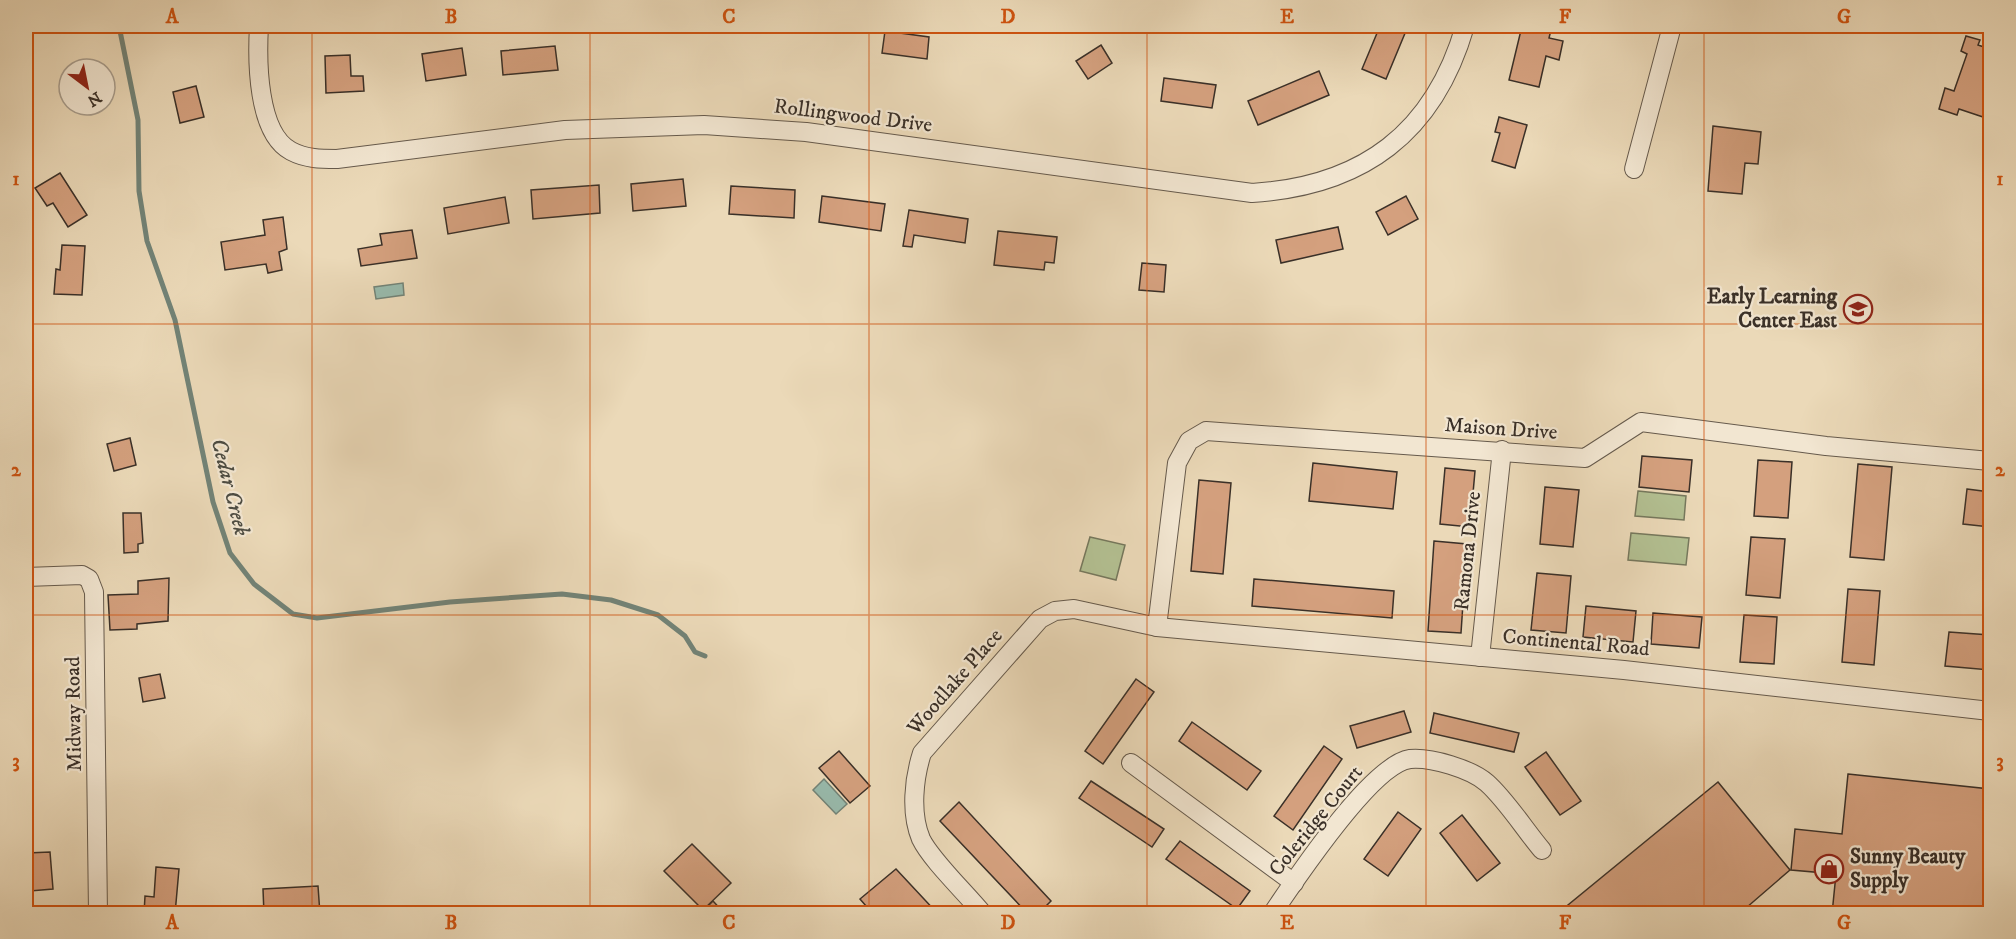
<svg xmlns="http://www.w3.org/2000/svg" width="2016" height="939" font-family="'IM FELL DW Pica',serif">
<rect width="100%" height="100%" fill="#ebd9b8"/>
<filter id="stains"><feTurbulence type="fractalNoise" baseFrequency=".00333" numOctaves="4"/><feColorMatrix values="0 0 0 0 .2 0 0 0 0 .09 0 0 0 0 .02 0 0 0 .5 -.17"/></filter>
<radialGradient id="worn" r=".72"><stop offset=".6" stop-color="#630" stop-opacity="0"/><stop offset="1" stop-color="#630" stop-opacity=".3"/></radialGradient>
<!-- green -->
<g fill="#b3c092" stroke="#76785d" stroke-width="1.5">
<polygon points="1638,491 1686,496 1684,520 1635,516"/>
<polygon points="1631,533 1689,538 1686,565 1628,560"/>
<polygon points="1090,537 1125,545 1116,580 1080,571"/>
</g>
<!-- water -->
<g fill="#98baac" stroke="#728377" stroke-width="1.5">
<polygon points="403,283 404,295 376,299 374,287"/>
<polygon points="824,779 847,804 836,814 813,790"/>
</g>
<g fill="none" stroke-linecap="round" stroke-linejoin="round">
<!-- stream -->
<polyline stroke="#728377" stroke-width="5" points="119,26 138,120 139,191 147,241 175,320 213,502 230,553 254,584 293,614 317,618 450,602 562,594 611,600 658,615 685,636 695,652 705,656"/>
</g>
<!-- building -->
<g fill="#d4a07e" stroke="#3a3028" stroke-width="1.5">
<polygon points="1380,26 1408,26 1386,79 1362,69"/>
<polygon points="1522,26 1552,26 1549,38 1563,41 1559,60 1546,56 1539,87 1509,80"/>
<polygon points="885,31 929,37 927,59 882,53"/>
<polygon points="1966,36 1980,40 1978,45 1990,49 1990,104 1986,118 1959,109 1957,115 1939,109 1945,88 1954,91 1967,54 1961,51"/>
<polygon points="1101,45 1112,63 1088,79 1076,61"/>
<polygon points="555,46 558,70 503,75 501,51"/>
<polygon points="462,48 466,75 426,81 422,54"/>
<polygon points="350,55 351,76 363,76 364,91 326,93 325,56"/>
<polygon points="1319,71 1329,95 1258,125 1248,101"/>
<polygon points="1164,78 1216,85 1212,108 1161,101"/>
<polygon points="196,86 204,117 180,123 173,92"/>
<polygon points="1499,117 1527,125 1515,168 1492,161 1500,133 1495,132"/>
<polygon points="1713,126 1761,132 1758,164 1745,163 1742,194 1708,191"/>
<polygon points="60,173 87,215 68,227 53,203 47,206 35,188"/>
<polygon points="683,179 686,206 633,211 631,184"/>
<polygon points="599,185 600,213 533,219 531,190"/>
<polygon points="731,186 795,190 794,218 729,214"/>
<polygon points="822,196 885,204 881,231 819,222"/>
<polygon points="1406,196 1418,219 1388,235 1376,212"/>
<polygon points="505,197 509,223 448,234 444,208"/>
<polygon points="909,210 968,219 965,243 914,235 912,247 903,246"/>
<polygon points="283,217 287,249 279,252 282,270 268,273 266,264 225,270 221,242 265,235 263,220"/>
<polygon points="1338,227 1343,249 1281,263 1276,240"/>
<polygon points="412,230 417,258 361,266 358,249 382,245 380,234"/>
<polygon points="998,231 1057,237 1054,263 1045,262 1044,270 994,265"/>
<polygon points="62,245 85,246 82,295 54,294 56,269 60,270"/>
<polygon points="1142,263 1166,265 1164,292 1139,290"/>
<polygon points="26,317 33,318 27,345 26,345"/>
<polygon points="130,438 136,465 114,471 107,444"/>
<polygon points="1642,456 1692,460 1689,492 1639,487"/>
<polygon points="1758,460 1792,462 1788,518 1754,516"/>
<polygon points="1313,463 1397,472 1393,509 1309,501"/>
<polygon points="1858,464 1892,467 1884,560 1850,557"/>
<polygon points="1445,468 1475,471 1470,527 1440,524"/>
<polygon points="1199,480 1231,483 1223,574 1191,571"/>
<polygon points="1545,487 1579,490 1573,547 1540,544"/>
<polygon points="1967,489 1990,492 1990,527 1963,524"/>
<polygon points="123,513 141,513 143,543 138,544 138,552 124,553"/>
<polygon points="1751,537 1785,539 1780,598 1746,595"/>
<polygon points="1434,541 1467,544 1461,633 1428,631"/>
<polygon points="1537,573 1571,576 1566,633 1531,630"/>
<polygon points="169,578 168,621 137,624 137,629 110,630 108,595 138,594 138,581"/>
<polygon points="1254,579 1394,591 1392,618 1252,606"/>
<polygon points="1848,589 1880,591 1874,665 1842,662"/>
<polygon points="1586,606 1636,611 1633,642 1583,637"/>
<polygon points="1653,613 1702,617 1699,648 1651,644"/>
<polygon points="1744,615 1777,617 1774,664 1740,662"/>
<polygon points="1949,632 1990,635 1990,670 1945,666"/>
<polygon points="160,674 165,698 143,702 139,678"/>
<polygon points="1136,679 1154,692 1103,764 1085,751"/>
<polygon points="1404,711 1411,732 1357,748 1350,726"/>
<polygon points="1434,713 1519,733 1514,752 1430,733"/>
<polygon points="1192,722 1261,771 1247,790 1179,741"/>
<polygon points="1324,746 1342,759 1293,830 1274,816"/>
<polygon points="839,751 870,786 850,803 819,768"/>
<polygon points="1546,752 1581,801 1560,815 1525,767"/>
<polygon points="26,765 32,765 33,786 26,786"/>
<polygon points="1848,774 1990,789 1990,914 1832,914 1836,874 1791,870 1795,829 1842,834"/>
<polygon points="1091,781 1164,829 1152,847 1079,798"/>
<polygon points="1718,782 1790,870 1739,914 1557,914"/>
<polygon points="959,802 1051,901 1038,914 1028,914 940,821"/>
<polygon points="1398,812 1421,829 1388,876 1364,859"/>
<polygon points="1462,815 1500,863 1477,881 1440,833"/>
<polygon points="1180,841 1250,891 1237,909 1166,859"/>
<polygon points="692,844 731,883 703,910 664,871"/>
<polygon points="50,852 53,889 30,891 27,853"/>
<polygon points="156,867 179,869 175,914 144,914 145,896 154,897"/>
<polygon points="896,869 938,914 873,914 860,899"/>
<polygon points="318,886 320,914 264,914 263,889"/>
<polygon points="713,901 725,914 700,914"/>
</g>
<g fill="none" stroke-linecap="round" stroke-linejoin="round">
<!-- street casing -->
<g stroke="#665a4c" stroke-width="20">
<g id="street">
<path d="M259,26C257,60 257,133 291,151C306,159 321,159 337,159L565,130L704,125L806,132L1252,193C1363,186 1434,133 1465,26"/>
<polyline points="1634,169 1672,26"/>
<polyline points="26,577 82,575 89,579 94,592 98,914"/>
<polyline points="1157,627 1177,463 1189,441 1206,431 1585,458 1641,422 1826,446 1990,461"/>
<polyline points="1480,657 1502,450"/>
<polyline points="1131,763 1294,883"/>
<path d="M983,914C967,894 931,860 921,839C910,813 914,778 922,753L1040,619L1055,611L1074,609L1157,627L1624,670L1990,711"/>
<path d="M1272,914C1295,880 1372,764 1410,759C1431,757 1471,769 1487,783C1507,801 1525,830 1542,850"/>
</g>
</g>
<!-- street -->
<use href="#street" stroke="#f2e6d1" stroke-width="18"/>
</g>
<!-- grid -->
<path fill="none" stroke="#ce5310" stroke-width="1.5" stroke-opacity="0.55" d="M312,26V914M590,26V914M869,26V914M1147,26V914M1426,26V914M1704,26V914M26,324H1990M26,615H1990"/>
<!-- icons -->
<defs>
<g id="school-ring" transform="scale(1.5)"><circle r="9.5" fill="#f2e6d1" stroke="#8f2418" stroke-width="1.5"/><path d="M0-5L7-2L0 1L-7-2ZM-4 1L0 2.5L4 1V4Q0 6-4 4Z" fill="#8f2418"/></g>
<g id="shop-ring" transform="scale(1.5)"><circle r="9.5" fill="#f2e6d1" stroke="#8f2418" stroke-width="1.5"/><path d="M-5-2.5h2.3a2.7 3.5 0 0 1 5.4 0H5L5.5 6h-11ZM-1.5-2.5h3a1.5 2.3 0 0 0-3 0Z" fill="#8f2418"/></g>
</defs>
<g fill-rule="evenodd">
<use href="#school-ring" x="1858" y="309"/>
<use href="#shop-ring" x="1829" y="869"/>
</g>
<g text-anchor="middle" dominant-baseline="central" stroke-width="4.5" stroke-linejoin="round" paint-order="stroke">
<!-- street labels -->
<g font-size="21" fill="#3a3028" stroke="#f2e6d1">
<text transform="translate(853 116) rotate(7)">Rollingwood Drive</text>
<text transform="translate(1501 429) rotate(4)">Maison Drive</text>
<text transform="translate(1468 551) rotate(-84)">Ramona Drive</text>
<text transform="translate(1576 643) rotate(5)">Continental Road</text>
<text transform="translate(955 682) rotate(-49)">Woodlake Place</text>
<text transform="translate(74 714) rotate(-91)">Midway Road</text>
<text transform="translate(1316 821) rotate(-51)">Coleridge Court</text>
</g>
<!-- poi labels -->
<g font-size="21" font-weight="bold" fill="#3a3028" stroke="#f2e6d1" text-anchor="end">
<text x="1837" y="297">Early Learning<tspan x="1837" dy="24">Center East</tspan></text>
<text x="1850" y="857" text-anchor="start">Sunny Beauty<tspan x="1850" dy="24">Supply</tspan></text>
</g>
<!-- water labels -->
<g font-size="22" font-style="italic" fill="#4d4c42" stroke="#f2e6d1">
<text transform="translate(230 487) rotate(76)">Cedar Creek</text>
</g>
</g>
<!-- margin -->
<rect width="2016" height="939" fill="none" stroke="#ebd9b8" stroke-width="66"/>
<!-- north arrow -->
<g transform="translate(87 87) rotate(148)"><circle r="28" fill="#f2e6d1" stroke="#a89d8d" stroke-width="1.5"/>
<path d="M0-4.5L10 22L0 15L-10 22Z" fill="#8f2418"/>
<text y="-9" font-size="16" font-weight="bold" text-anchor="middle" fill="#3a3028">N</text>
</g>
<rect x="33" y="33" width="1950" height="873" fill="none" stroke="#ce5310" stroke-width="2"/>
<g font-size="20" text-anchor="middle" font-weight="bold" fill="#ce5310">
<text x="172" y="23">A</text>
<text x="451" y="23">B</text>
<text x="729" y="23">C</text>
<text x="1008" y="23">D</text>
<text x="1287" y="23">E</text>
<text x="1565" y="23">F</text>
<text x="1844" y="23">G</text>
<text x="16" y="185">1</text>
<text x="2000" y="185">1</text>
<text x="16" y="476">2</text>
<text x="2000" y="476">2</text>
<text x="16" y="767">3</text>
<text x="2000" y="767">3</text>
<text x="172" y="929">A</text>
<text x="451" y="929">B</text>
<text x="729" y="929">C</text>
<text x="1008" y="929">D</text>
<text x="1287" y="929">E</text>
<text x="1565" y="929">F</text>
<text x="1844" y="929">G</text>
</g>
<rect width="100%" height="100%" filter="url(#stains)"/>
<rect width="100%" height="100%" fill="url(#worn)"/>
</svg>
